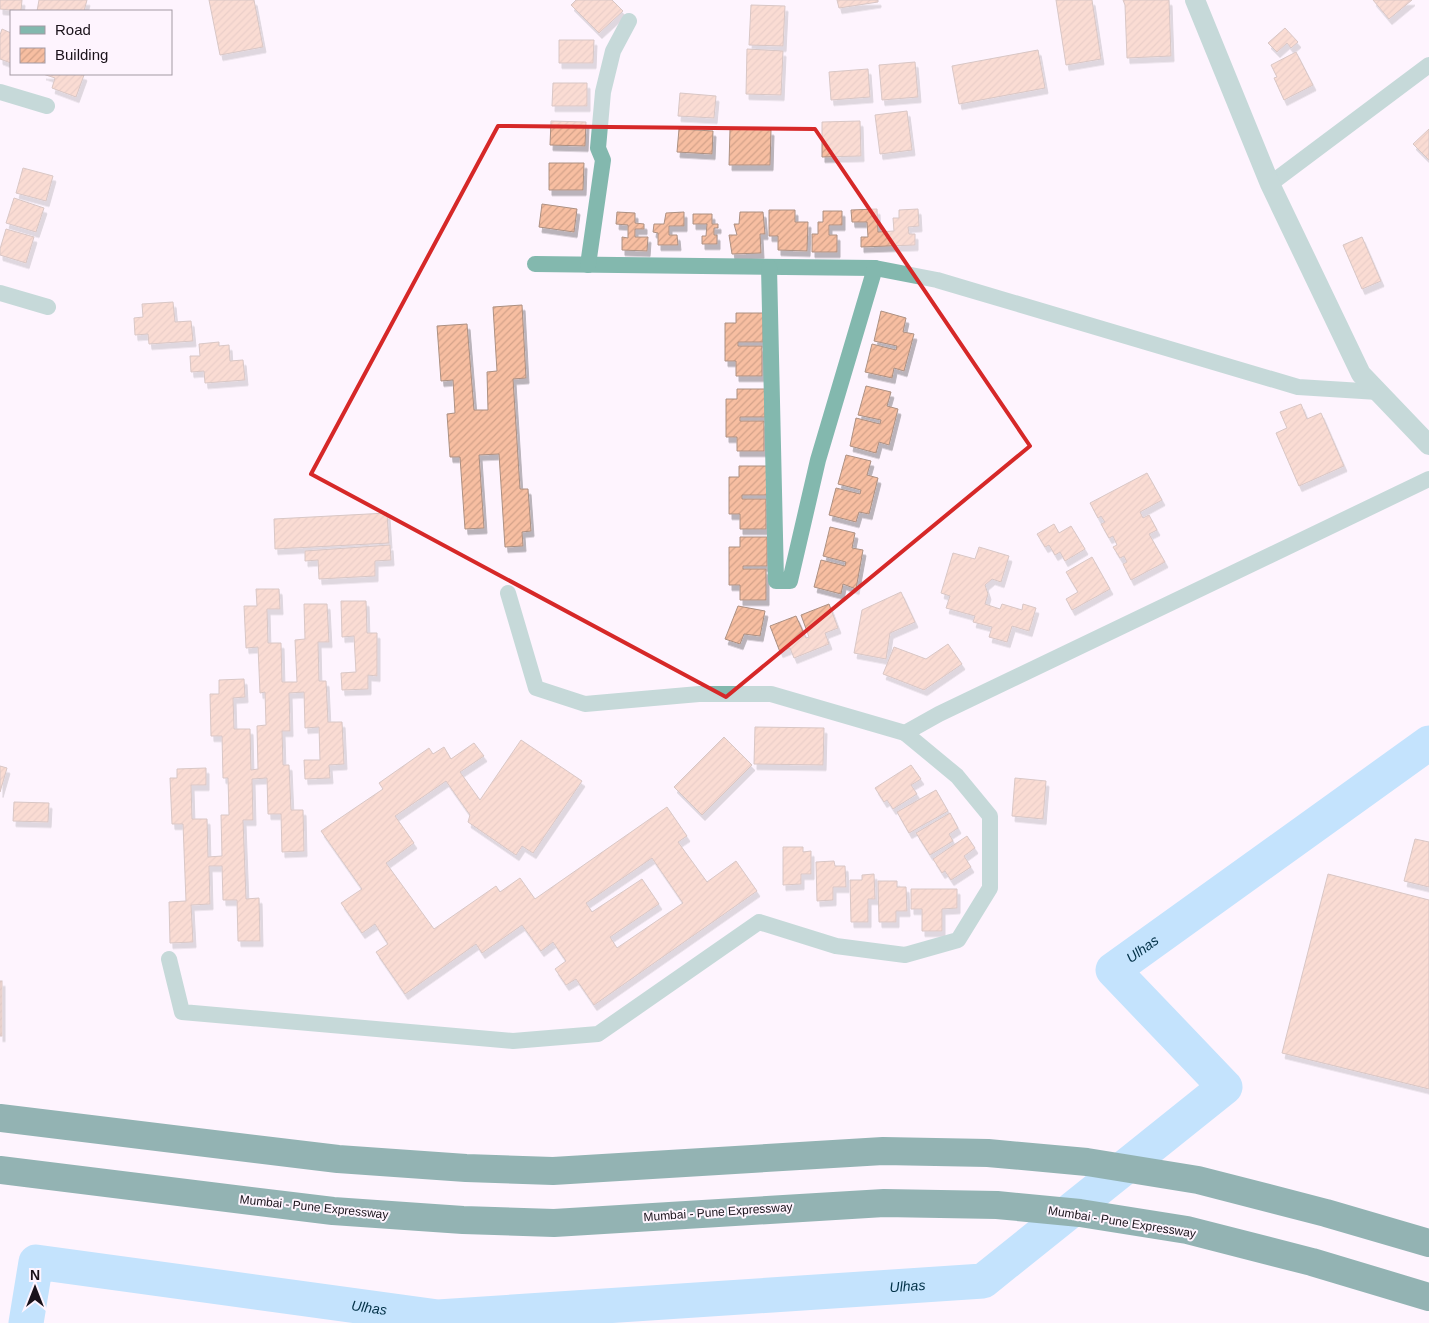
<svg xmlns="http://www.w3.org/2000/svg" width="1429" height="1323" font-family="Arial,sans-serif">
<defs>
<pattern id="building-hatch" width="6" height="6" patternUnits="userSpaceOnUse" patternTransform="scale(1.25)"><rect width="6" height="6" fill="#f7bea1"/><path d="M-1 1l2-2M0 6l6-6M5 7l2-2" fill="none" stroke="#d3a28a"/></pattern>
<filter id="shadow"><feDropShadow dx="3" dy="5.5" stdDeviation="0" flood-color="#0004"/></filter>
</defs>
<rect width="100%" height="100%" fill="#fef4fe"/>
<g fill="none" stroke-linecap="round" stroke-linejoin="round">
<!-- river -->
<path stroke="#7ecefc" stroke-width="35" id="s1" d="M26,1323L36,1262L438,1317L983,1281L1225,1087L1113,970L1429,743"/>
</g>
<!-- building -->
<g fill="url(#building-hatch)" stroke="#ac9082" fill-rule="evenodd" filter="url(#shadow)">
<polygon points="0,0 22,0 21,11 0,9"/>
<polygon points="39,0 87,0 84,11 37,11"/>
<polygon points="209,0 254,0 263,47 220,55"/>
<polygon points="576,0 612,0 623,11 599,33 571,5"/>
<polygon points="837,0 878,0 878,2 839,8"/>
<polygon points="1056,0 1092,0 1101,59 1066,65"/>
<polygon points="1123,0 1169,0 1171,56 1127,58 1125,5"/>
<polygon points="1373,0 1412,0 1389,19"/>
<polygon points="751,5 785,6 783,46 749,45"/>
<polygon points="1285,28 1298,42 1291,48 1287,43 1277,52 1268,43"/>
<polygon points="2,29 11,33 11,63 0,59 0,35"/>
<polygon points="559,40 594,40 593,63 559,63"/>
<polygon points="747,49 783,51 781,95 746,94"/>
<polygon points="1038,50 1045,88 959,104 952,66"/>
<polygon points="1296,52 1313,85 1284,100 1274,78 1277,77 1271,65"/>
<polygon points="915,62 918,97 882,100 879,65"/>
<polygon points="868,69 870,97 831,100 829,72"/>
<polygon points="43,74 81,74 84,75 76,97 52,88 55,78"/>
<polygon points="553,83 587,83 587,106 552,106"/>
<polygon points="680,93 716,96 714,118 678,116"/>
<polygon points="907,111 912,150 880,154 875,115"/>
<polygon points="551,121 586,122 585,146 550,145"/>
<polygon points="860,121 861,156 822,157 822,122"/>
<polygon points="679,129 713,131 712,154 677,152"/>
<polygon points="730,129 771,130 770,165 729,165"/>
<polygon points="1429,129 1429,160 1413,144"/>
<polygon points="549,163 584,163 583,190 549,190"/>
<polygon points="23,168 53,176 46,201 16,193"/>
<polygon points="14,198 44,208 36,232 6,223"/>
<polygon points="542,204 577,209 574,232 539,227"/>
<polygon points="877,209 878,232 894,231 893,218 899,218 899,210 918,209 919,226 908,227 909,234 915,234 915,245 861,247 861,237 868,237 867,222 852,222 851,210"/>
<polygon points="769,210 795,210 795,222 808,222 807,251 778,250 778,236 769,236"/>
<polygon points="823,211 842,211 842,225 829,225 829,235 837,235 837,252 812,252 812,234 818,234 818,222 823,222"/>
<polygon points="617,212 635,213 635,223 644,224 644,229 635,229 635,237 648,237 647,251 622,250 622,237 628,238 628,225 616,224"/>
<polygon points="684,212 684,226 669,226 669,235 677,235 678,245 658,245 658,233 653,232 654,224 664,224 666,213"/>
<polygon points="740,212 763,212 765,234 760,234 761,253 732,254 729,235 737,235 734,224 739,224"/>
<polygon points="693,214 712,214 712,224 718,224 718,228 714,228 714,235 717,235 717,244 702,244 702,236 706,236 707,224 693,224"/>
<polygon points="6,229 34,237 26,263 0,255 0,249"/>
<polygon points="1362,237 1381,281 1362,289 1343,245"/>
<polygon points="173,302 175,322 191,321 193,341 149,344 148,334 135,335 134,318 143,317 142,304"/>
<polygon points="522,305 526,378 513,379 520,489 528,489 531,531 522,532 523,546 505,547 499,454 479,455 484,528 465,529 460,457 450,457 447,414 455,413 453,380 441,381 437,326 467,324 474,410 488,410 487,372 497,371 493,307"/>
<polygon points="881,311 906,318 903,332 914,334 904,371 894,368 892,378 865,372 872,344 896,350 897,346 874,341"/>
<polygon points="736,313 763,313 763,342 738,342 738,346 762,346 762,376 736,376 736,361 725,361 725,323 736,323"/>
<polygon points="219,342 219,346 229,345 230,361 243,360 245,380 205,383 204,371 191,372 190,356 200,356 199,344"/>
<polygon points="866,386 891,392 887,406 898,409 889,445 879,442 876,453 850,446 856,418 880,424 881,420 858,415"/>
<polygon points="737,389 765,389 765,417 740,417 740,421 764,421 764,451 737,451 737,437 726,437 726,399 737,399"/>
<polygon points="1301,404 1307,419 1321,413 1344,466 1299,486 1276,433 1287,428 1280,412"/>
<polygon points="846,455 871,461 867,475 878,478 869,514 859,512 856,522 829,515 836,488 860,494 861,490 838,484"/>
<polygon points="739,466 767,466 767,495 742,495 742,499 766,499 766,529 740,529 740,514 729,514 729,477 739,477"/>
<polygon points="1147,473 1162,500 1140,512 1143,518 1149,515 1157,530 1149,534 1165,562 1131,580 1123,564 1127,562 1124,556 1120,558 1113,547 1117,545 1113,536 1109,538 1101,524 1105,522 1101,516 1098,518 1090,503"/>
<polygon points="387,513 389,543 275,549 274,519"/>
<polygon points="1054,524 1059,533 1071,526 1085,549 1065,561 1060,552 1055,555 1049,545 1045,547 1037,534"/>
<polygon points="830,527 855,533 852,548 863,550 856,589 843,584 841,594 814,587 821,560 845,566 846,562 823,556"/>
<polygon points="740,537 767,537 767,566 743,566 743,569 766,569 766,600 740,600 740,585 729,585 729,547 740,547"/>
<polygon points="390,545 391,560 375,561 375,576 319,579 318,560 305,561 305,551"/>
<polygon points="979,547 1009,556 1001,582 992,579 985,585 988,594 985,604 1000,609 1002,604 1022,610 1023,604 1036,608 1029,631 1012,626 1007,642 989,637 992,627 973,622 975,616 946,608 950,596 941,593 953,553 975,559"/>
<polygon points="1092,557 1110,589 1072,610 1066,599 1078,592 1066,572"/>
<polygon points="256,589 279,589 280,609 267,609 268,643 281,643 282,682 297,682 295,640 305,639 304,604 327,604 329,642 318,642 319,681 326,681 328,722 342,722 344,764 329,765 330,778 305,779 304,760 320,760 319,727 305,728 304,692 289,693 290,731 282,731 283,765 289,765 291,810 303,810 304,851 282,852 281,814 268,814 267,778 252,779 253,820 243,820 246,899 259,898 260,941 238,941 237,900 223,900 222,866 209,866 210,904 191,905 193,942 170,943 169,902 186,901 183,824 172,824 170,778 177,778 177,769 206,768 206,785 191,785 192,819 207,819 208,857 222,856 221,815 229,815 228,778 223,778 222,736 211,736 210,694 219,694 219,680 244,679 245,697 233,698 234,729 250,729 251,770 258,769 257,726 266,725 265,692 260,693 258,647 246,648 244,606 257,606"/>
<polygon points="901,592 915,622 890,633 886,659 854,653 862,610"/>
<polygon points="341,601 366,601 367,633 377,633 377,676 368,675 368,689 342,690 341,673 356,672 354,636 342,637"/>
<polygon points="829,604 838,628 825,633 829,644 794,658 790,648 780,652 770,626 796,616 806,638 809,637 801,615"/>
<polygon points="738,606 765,611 760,636 744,634 740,644 725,639"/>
<polygon points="948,644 962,664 924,690 883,674 894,647 926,659"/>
<polygon points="755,727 824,728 823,765 754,764"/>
<polygon points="724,737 752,765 702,815 674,787"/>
<path d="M521,740L582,781L533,853L522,846L516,855L468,822L470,815L446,781L395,816L414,843L386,863L434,929L496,886L500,892L520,878L535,899L667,807L687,836L678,842L707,882L736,861L757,891L594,1005L576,979L566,985L555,969L566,961L553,942L541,951L522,925L482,953L476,944L405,994L376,952L388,944L375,924L362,933L341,903L362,889L321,831L383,789L379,783L429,748L433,754L444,747L451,759L474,743L484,756L460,772L480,800ZM652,858L683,903L617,948L610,937L659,904L642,879L592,912L586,903Z"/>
<polygon points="911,765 921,779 911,785 917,794 893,809 887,800 884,802 875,788"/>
<polygon points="0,766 7,768 0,792"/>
<polygon points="1015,778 1046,781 1043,819 1012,816"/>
<polygon points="936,790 948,811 909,833 897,812"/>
<polygon points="14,802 49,803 48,822 13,821"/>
<polygon points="950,813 958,828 949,834 953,841 930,855 916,833"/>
<polygon points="967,836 975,848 964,856 971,867 951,880 945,871 942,873 933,859"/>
<polygon points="1415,839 1429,842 1429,887 1404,881"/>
<polygon points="783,847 803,847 803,852 811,851 811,874 801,874 801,884 783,885"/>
<polygon points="834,861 835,866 845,866 846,887 833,887 833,900 817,901 816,862"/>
<polygon points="874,874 875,899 868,899 868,922 851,922 850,880 862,880 862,875"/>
<polygon points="1328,874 1429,900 1429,1089 1282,1053"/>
<polygon points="878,881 897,881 897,887 906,887 907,911 896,911 896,922 879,922"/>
<polygon points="911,889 957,889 957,908 942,909 942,931 922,931 922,909 911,909"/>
<rect x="0" y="981" width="2" height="55"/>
</g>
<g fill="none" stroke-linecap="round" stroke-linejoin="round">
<!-- minor -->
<g stroke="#83b8ae" stroke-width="16">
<polyline points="0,92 47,106"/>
<polyline points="1270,184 1429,65"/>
<polyline points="535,264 875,268 937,280 1298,387 1378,392"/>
<polyline points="588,265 603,160 598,148 603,92 613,51 629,21"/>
<polyline points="769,267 776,581 790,581 818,460 875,268"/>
<polyline points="0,293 48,307"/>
<polyline points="508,593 536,688 585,704 699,694 771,694 905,733"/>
<polyline points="169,959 182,1012 513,1041 598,1034 759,922 836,946 905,955 958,940 990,888 990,816 957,776 905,733 939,714 1429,479"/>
</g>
<!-- tertiary -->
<polyline stroke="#83b8ae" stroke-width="20" points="1195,0 1270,184 1361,374 1429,445"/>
<!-- motorway -->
<g stroke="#12655a" stroke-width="28">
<polyline points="0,1118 338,1159 466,1168 553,1171 883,1151 988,1153 1087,1162 1198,1180 1326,1213 1429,1243"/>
<polyline points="0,1170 333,1211 463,1220 554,1223 884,1203 997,1205 1080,1213 1187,1230 1312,1262 1429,1297"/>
</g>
</g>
<!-- marked area -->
<path d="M0 0H1429V1323H0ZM498,126L815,129L1030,446L726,697L311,474Z" fill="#fef4fe" fill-opacity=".55" fill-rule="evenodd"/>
<path fill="none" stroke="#d62828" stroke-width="4" stroke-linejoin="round" d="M498,126L815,129L1030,446L726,697L311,474Z"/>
<g text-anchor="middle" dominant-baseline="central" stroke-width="4" stroke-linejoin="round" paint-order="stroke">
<!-- street labels -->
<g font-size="12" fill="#1a121a" stroke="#fef4fe">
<text transform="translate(314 1207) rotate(6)">Mumbai - Pune Expressway</text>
<text transform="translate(718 1212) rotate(-4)">Mumbai - Pune Expressway</text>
<text transform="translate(1122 1222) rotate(9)">Mumbai - Pune Expressway</text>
</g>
<!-- water labels -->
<g font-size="14" font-style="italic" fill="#003046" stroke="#fef4fe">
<text stroke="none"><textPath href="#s1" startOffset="1522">Ulhas</textPath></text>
<text stroke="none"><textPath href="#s1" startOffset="938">Ulhas</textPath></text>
<text stroke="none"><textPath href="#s1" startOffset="398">Ulhas</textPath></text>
</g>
</g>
<!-- legend -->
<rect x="10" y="10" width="162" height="65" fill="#fef4fe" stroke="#a39aa3"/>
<rect x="20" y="26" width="25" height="8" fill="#83b8ae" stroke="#a39aa3"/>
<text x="55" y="35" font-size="15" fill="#1a121a">Road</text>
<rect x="20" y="48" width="25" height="15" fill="url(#building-hatch)" stroke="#a39aa3"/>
<text x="55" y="60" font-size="15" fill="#1a121a">Building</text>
<!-- north arrow -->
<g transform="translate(35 1288)" stroke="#fef4fe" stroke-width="4" paint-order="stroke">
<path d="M0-4L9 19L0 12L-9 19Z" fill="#1a121a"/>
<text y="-8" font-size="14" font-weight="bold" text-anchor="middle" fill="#1a121a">N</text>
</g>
</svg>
